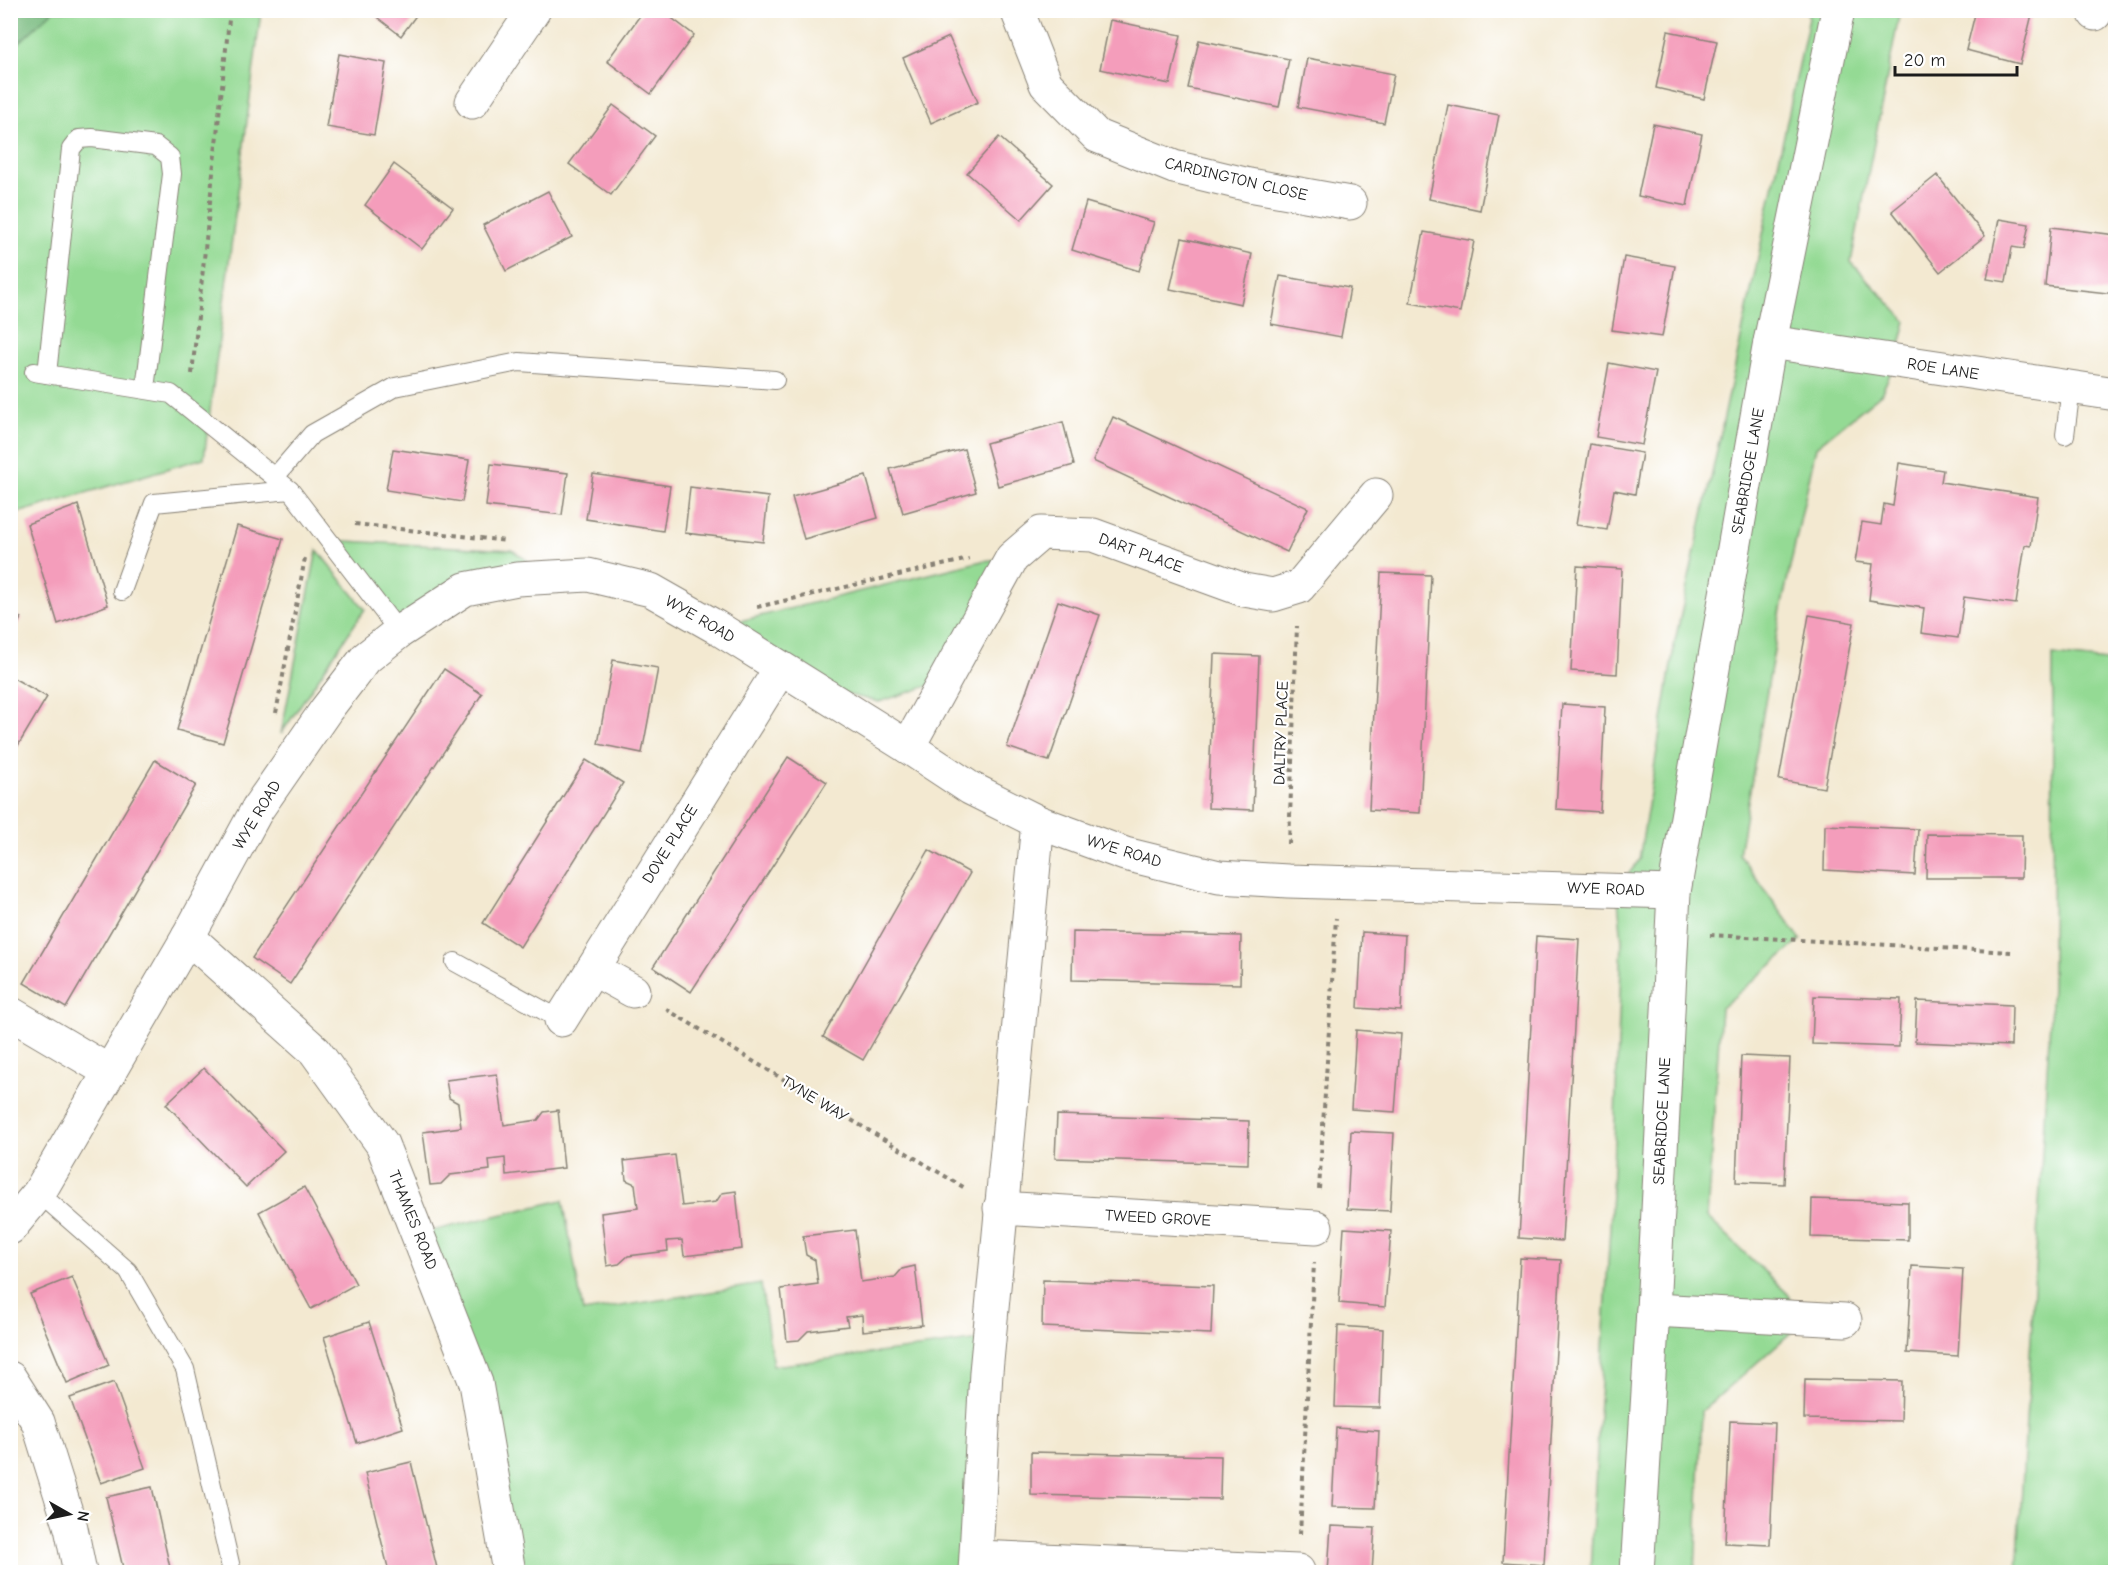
<svg xmlns="http://www.w3.org/2000/svg" width="2126" height="1583" font-family="'Comic Neue',sans-serif">
<rect width="100%" height="100%" fill="#fff"/>
<filter id="ink" filterUnits="userSpaceOnUse"><feTurbulence type="fractalNoise" baseFrequency=".0167" numOctaves="2"/><feDisplacementMap in="SourceGraphic" scale="12" xChannelSelector="R" yChannelSelector="G"/><feConvolveMatrix kernelMatrix="1 2 1 2 8 2 1 2 1" color-interpolation-filters="sRGB"/></filter>
<filter id="wash" filterUnits="userSpaceOnUse"><feTurbulence type="fractalNoise" baseFrequency=".008" numOctaves="4" result="noise"/><feDisplacementMap in="SourceGraphic" scale="24" xChannelSelector="R" yChannelSelector="G"/><feGaussianBlur stdDeviation="1.35" result="paint"/><feColorMatrix in="noise" values="0 0 0 0 0 0 0 0 0 0 0 0 0 0 0 0 0 1.4 0 .05"/><feComposite in="paint" operator="in"/></filter>
<g filter="url(#wash)">
<rect width="100%" height="100%" fill="#f3e9d1"/>
<!-- green -->
<g fill="#94da94" stroke="#587b58" stroke-width="1.5">
<polygon points="11,11 261,11 204,458 11,515"/>
<polygon points="1806,11 1900,11 1851,262 1906,321 1896,361 1881,394 1816,447 1781,609 1739,854 1801,940 1721,1008 1707,1217 1790,1296 1795,1317 1795,1329 1702,1411 1695,1572 1590,1572 1612,1193 1622,941 1617,890 1639,860 1675,641 1709,488 1809,18"/>
<polygon points="327,540 512,550 528,561 399,632"/>
<polygon points="317,550 365,609 281,734"/>
<polygon points="1012,558 944,681 879,702 807,685 716,627 982,561"/>
<polygon points="2053,655 2115,662 2115,1572 2017,1572 2052,987"/>
<polygon points="563,1200 583,1312 761,1284 773,1366 989,1339 970,1572 509,1572 476,1383 419,1234"/>
</g>
<!-- forest -->
<polygon fill="#77ba7e" stroke="#4a6b4d" stroke-width="1.5" points="11,10 53,10 53,11 11,50"/>
<g id="blocks">
<!-- building -->
<g fill="#f49dbb">
<polygon points="368,10 420,10 401,36"/>
<polygon points="644,10 661,10 694,35 651,94 607,61"/>
<polygon points="1976,10 2033,10 2020,64 1966,50"/>
<polygon points="1110,20 1181,35 1170,84 1100,69"/>
<polygon points="1668,31 1717,41 1704,99 1656,88"/>
<polygon points="949,37 978,102 931,123 903,58"/>
<polygon points="1199,40 1289,59 1279,107 1188,88"/>
<polygon points="339,54 386,63 374,135 326,127"/>
<polygon points="1307,58 1394,74 1384,123 1298,107"/>
<polygon points="613,105 655,136 611,195 569,164"/>
<polygon points="1448,105 1499,115 1480,210 1429,199"/>
<polygon points="1653,124 1702,134 1687,206 1638,196"/>
<polygon points="999,137 1053,184 1021,220 967,173"/>
<polygon points="394,164 453,208 422,249 365,205"/>
<polygon points="1937,175 1985,236 1940,272 1892,211"/>
<polygon points="548,191 572,237 506,271 483,225"/>
<polygon points="1086,202 1154,222 1139,271 1072,250"/>
<polygon points="1999,219 2029,224 2024,249 2012,247 2006,282 1987,279"/>
<polygon points="2051,227 2116,235 2116,294 2045,286"/>
<polygon points="1424,232 1474,241 1460,312 1410,303"/>
<polygon points="1182,238 1252,254 1241,304 1170,289"/>
<polygon points="1624,257 1675,266 1662,337 1612,330"/>
<polygon points="1280,276 1350,288 1341,337 1271,324"/>
<polygon points="1609,363 1656,372 1642,445 1596,437"/>
<polygon points="1113,417 1308,508 1287,552 1093,461"/>
<polygon points="1063,422 1074,465 998,486 986,443"/>
<polygon points="1590,444 1642,453 1635,494 1614,490 1607,530 1576,525"/>
<polygon points="393,449 469,460 462,502 386,490"/>
<polygon points="964,449 976,492 903,513 890,469"/>
<polygon points="1899,463 1943,470 1941,482 2038,497 2031,546 2025,545 2016,604 1964,597 1958,638 1921,633 1924,608 1869,600 1873,564 1855,562 1862,522 1881,525 1884,504 1893,506"/>
<polygon points="491,464 568,473 562,515 486,506"/>
<polygon points="593,474 670,486 663,531 586,519"/>
<polygon points="866,476 878,518 804,539 792,497"/>
<polygon points="690,487 768,497 763,542 685,533"/>
<polygon points="78,505 108,605 58,624 27,524"/>
<polygon points="237,526 283,539 223,743 177,730"/>
<polygon points="1577,566 1622,569 1617,674 1571,671"/>
<polygon points="1381,573 1431,575 1420,813 1369,810"/>
<polygon points="1058,601 1100,615 1049,761 1007,747"/>
<polygon points="10,613 21,618 10,639"/>
<polygon points="1809,615 1854,623 1824,788 1779,780"/>
<polygon points="1214,654 1259,656 1253,810 1208,808"/>
<polygon points="613,660 658,668 642,753 598,744"/>
<polygon points="444,669 482,694 290,984 252,958"/>
<polygon points="10,676 47,697 10,759"/>
<polygon points="1562,704 1605,707 1600,812 1556,809"/>
<polygon points="788,757 827,782 691,992 653,967"/>
<polygon points="155,760 196,785 66,1008 24,983"/>
<polygon points="586,760 623,783 520,947 483,923"/>
<polygon points="1825,825 1918,829 1915,875 1824,870"/>
<polygon points="1927,834 2022,835 2021,878 1926,878"/>
<polygon points="929,850 970,873 863,1060 823,1037"/>
<polygon points="1073,932 1241,936 1240,984 1072,980"/>
<polygon points="1362,932 1405,935 1401,1011 1358,1008"/>
<polygon points="1536,936 1579,939 1562,1241 1519,1238"/>
<polygon points="1814,996 1901,999 1899,1047 1812,1044"/>
<polygon points="1917,1001 2012,1005 2011,1046 1915,1042"/>
<polygon points="1356,1030 1401,1034 1395,1112 1351,1109"/>
<polygon points="1741,1056 1790,1058 1784,1184 1736,1182"/>
<polygon points="204,1068 284,1151 246,1187 166,1104"/>
<polygon points="497,1074 504,1125 538,1120 544,1112 558,1110 564,1168 506,1175 505,1158 489,1160 490,1170 450,1175 441,1184 430,1185 423,1132 461,1127 458,1103 449,1098 446,1080"/>
<polygon points="1057,1115 1249,1121 1248,1164 1055,1158"/>
<polygon points="1351,1131 1394,1133 1390,1211 1347,1209"/>
<polygon points="675,1155 682,1206 716,1202 722,1193 736,1191 742,1249 684,1256 682,1240 667,1241 668,1251 628,1256 619,1264 607,1266 601,1213 638,1208 635,1184 626,1180 624,1161"/>
<polygon points="304,1187 356,1284 311,1309 259,1212"/>
<polygon points="1812,1199 1908,1202 1908,1240 1811,1237"/>
<polygon points="1344,1228 1391,1231 1385,1307 1339,1303"/>
<polygon points="855,1230 861,1282 895,1277 902,1269 915,1266 922,1325 863,1331 862,1315 846,1317 848,1326 808,1331 799,1340 787,1341 781,1289 818,1284 815,1260 806,1255 803,1236"/>
<polygon points="1520,1258 1561,1260 1544,1565 1503,1562"/>
<polygon points="1912,1266 1963,1269 1958,1356 1907,1353"/>
<polygon points="72,1277 109,1365 67,1383 30,1294"/>
<polygon points="1043,1280 1213,1286 1211,1334 1042,1327"/>
<polygon points="369,1322 403,1428 357,1443 324,1337"/>
<polygon points="1338,1326 1383,1329 1380,1408 1335,1407"/>
<polygon points="1805,1379 1902,1381 1901,1421 1804,1419"/>
<polygon points="114,1382 145,1468 101,1483 70,1398"/>
<polygon points="1730,1421 1775,1423 1770,1545 1725,1543"/>
<polygon points="1336,1428 1379,1431 1375,1508 1332,1507"/>
<polygon points="1031,1452 1221,1456 1220,1499 1031,1495"/>
<polygon points="411,1462 437,1568 420,1572 389,1572 365,1473"/>
<polygon points="152,1487 171,1572 124,1572 106,1497"/>
<polygon points="1331,1526 1375,1528 1372,1572 1328,1572"/>
</g>
</g>
</g>
<g filter="url(#ink)">
<use href="#blocks" fill-opacity="0" stroke="#888276" stroke-width="1.5"/>
<g fill="none" stroke-linecap="round" stroke-linejoin="round">
<!-- service casing -->
<g stroke="#888276" stroke-width="20">
<g id="service">
<polyline points="34,372 171,394 290,490 399,632"/>
<polyline points="47,374 71,149 79,139 92,138 156,146 170,157 172,174 145,389"/>
<polyline points="2065,435 2071,388"/>
<polyline points="275,477 312,434 395,387 519,362 775,380"/>
<polyline points="122,591 154,503 290,490"/>
<polyline points="455,962 561,1020"/>
<polyline points="39,1193 128,1271 185,1369 232,1572"/>
</g>
</g>
<!-- minor casing -->
<g stroke="#888276" stroke-width="35">
<g id="minor">
<polyline points="1017,10 1046,84 1097,136 1174,167 1249,185 1350,203"/>
<polyline points="2095,14 2096,10"/>
<polyline points="472,102 534,10"/>
<polyline points="1770,342 2116,394"/>
<polyline points="908,747 1012,558 1041,533 1093,535 1244,590 1273,595 1299,587 1376,495"/>
<polyline points="188,937 315,1051 382,1144 476,1383 509,1572"/>
<polyline points="593,969 633,991"/>
<polyline points="10,1013 110,1072"/>
<polyline points="561,1020 780,669"/>
<polyline points="1000,1208 1316,1227"/>
<polyline points="10,1228 39,1193 188,937 258,808 326,710 366,658 399,632 465,589 517,579 588,575 651,590 716,627 908,747 970,788 1038,822 1125,854 1219,877 1288,881 1674,892"/>
<polyline points="1653,1310 1845,1320"/>
<polyline points="10,1378 38,1422 71,1528 80,1572"/>
<polyline points="977,1557 1298,1571"/>
<polyline points="975,1572 986,1372 1038,822"/>
</g>
</g>
<!-- tertiary casing -->
<g stroke="#888276" stroke-width="35">
<polyline id="tertiary" points="1637,1572 1653,1310 1674,892 1770,342 1838,10"/>
</g>
<!-- path -->
<g stroke="#888276" stroke-width="4" stroke-dasharray="4.5 4.5" stroke-linecap="butt">
<polyline points="192,374 230,10"/>
<polyline points="355,524 506,541"/>
<polyline points="757,607 969,559"/>
<polyline points="276,713 305,558"/>
<polyline points="1289,844 1297,626"/>
<polyline points="1710,935 2012,952"/>
<polyline points="666,1009 965,1188"/>
<polyline points="1319,1189 1336,918"/>
<polyline points="1300,1534 1314,1263"/>
</g>
<!-- service -->
<use href="#service" stroke="#fff" stroke-width="18"/>
<!-- minor -->
<use href="#minor" stroke="#fff" stroke-width="33"/>
<!-- tertiary -->
<use href="#tertiary" stroke="#fff" stroke-width="33"/>
</g>
</g>
<g text-anchor="middle" dominant-baseline="central" stroke-width="4.5" stroke-linejoin="round" paint-order="stroke">
<!-- street labels -->
<g font-size="16" fill="#1c1c1c" stroke="#fff">
<text transform="translate(1236 179) rotate(13)">CARDINGTON CLOSE</text>
<text transform="translate(1943 369) rotate(9)">ROE LANE</text>
<text transform="translate(1748 471) rotate(-80)">SEABRIDGE LANE</text>
<text transform="translate(1141 553) rotate(20)">DART PLACE</text>
<text transform="translate(700 619) rotate(30)">WYE ROAD</text>
<text transform="translate(1281 733) rotate(-88)">DALTRY PLACE</text>
<text transform="translate(257 815) rotate(-59)">WYE ROAD</text>
<text transform="translate(670 844) rotate(-58)">DOVE PLACE</text>
<text transform="translate(1124 851) rotate(17)">WYE ROAD</text>
<text transform="translate(1606 889) rotate(2)">WYE ROAD</text>
<text transform="translate(815 1099) rotate(31)">TYNE WAY</text>
<text transform="translate(1662 1121) rotate(-87)">SEABRIDGE LANE</text>
<text transform="translate(1158 1218) rotate(3)">TWEED GROVE</text>
<text transform="translate(413 1220) rotate(68)">THAMES ROAD</text>
</g>
</g>
<!-- margin -->
<rect width="2126" height="1583" fill="none" stroke="#fff" stroke-width="36"/>
<!-- north arrow -->
<g transform="translate(69 1514) rotate(99)" stroke="#ffffff" stroke-width="4.5" paint-order="stroke">
<path d="M0-4.5L10 22L0 15L-10 22Z" fill="#1c1c1c"/>
<text y="-9" font-size="16" font-weight="bold" text-anchor="middle" fill="#1c1c1c">N</text>
</g>
<!-- scale -->
<path d="M1895 66v9h122v-9" fill="none" stroke="#1c1c1c" stroke-width="3"/>
<text x="1904" y="66" font-size="18" fill="#1c1c1c" stroke="#ffffff" stroke-width="4.5" paint-order="stroke">20 m</text>
</svg>
